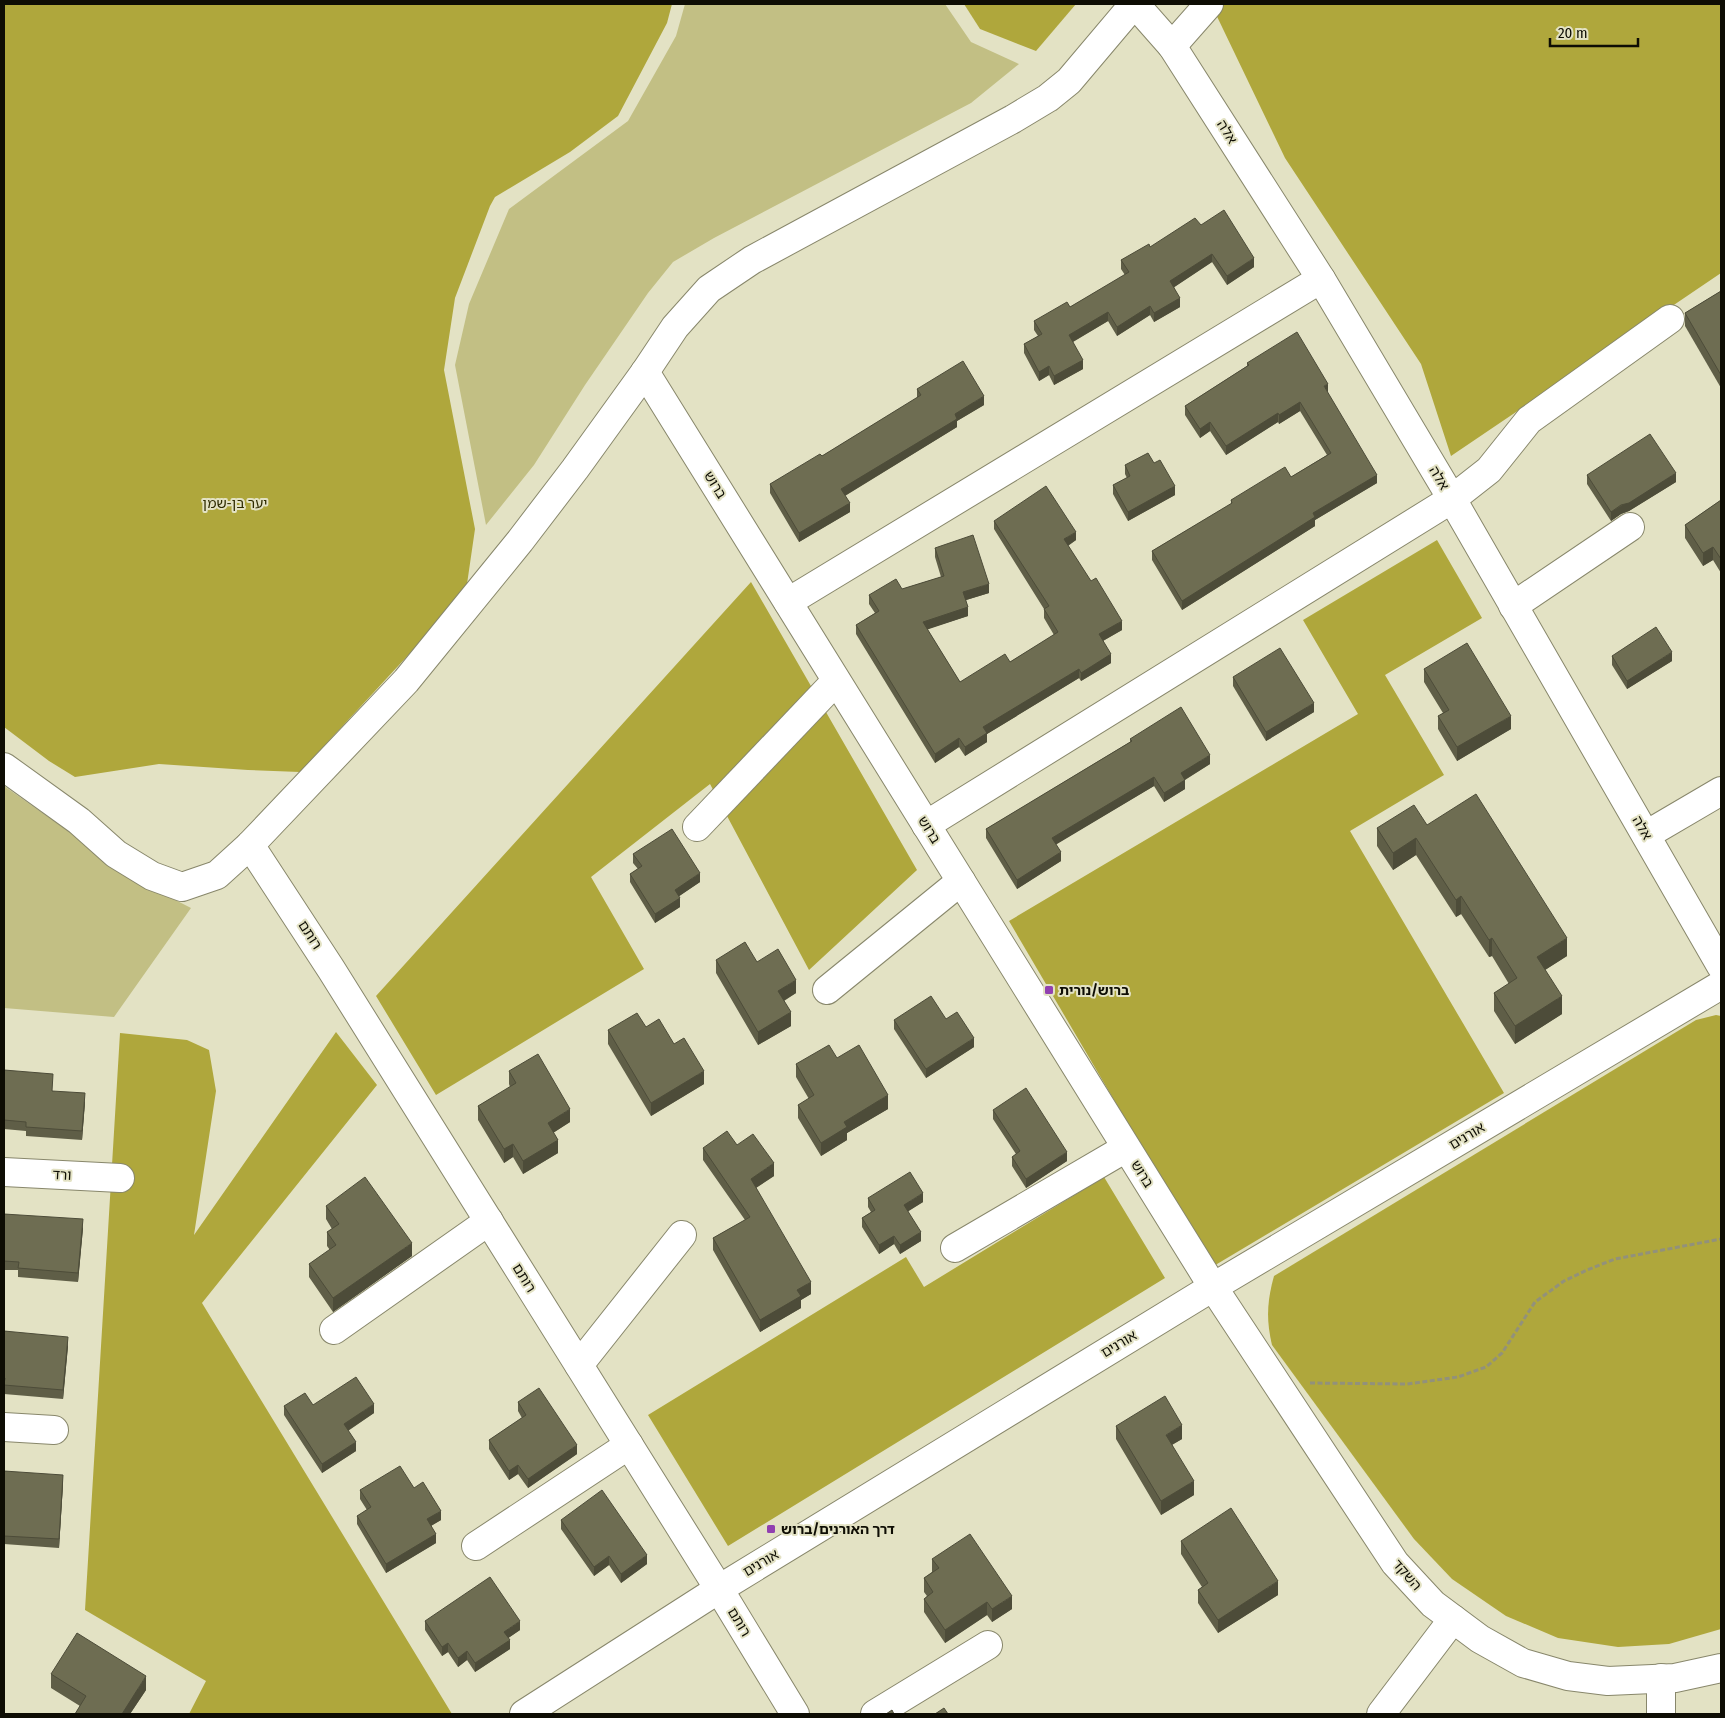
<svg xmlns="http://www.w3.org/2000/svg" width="1725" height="1718" font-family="'Fira Sans Condensed','Noto Sans Hebrew',sans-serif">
<rect width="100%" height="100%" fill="#e3e2c4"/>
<!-- green -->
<g fill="#c2bf84">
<polygon points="685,4 945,4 971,42 1019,64 971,103 714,238 673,262 648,293 585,385 534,465 486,525 455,365 469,304 509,209 628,121 676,36"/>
<polygon points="4,786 144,884 191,908 114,1017 4,1008"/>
</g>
<!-- forest -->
<g fill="#afa73c">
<polygon points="4,4 672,4 667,23 618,116 570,152 495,197 490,206 455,298 444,370 475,529 467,584 449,611 300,772 248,770 159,764 75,777 49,761 4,727"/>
<polygon points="964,4 1076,4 1036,51 980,29"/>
<polygon points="1211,4 1721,4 1721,273 1451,456 1421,364 1285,158"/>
<polygon points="1437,540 1482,618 1385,675 1444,775 1350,831 1504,1093 1212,1267 1009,921 1358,714 1303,620"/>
<polygon points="751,582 917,870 809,970 710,784 591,877 644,969 436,1095 376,996"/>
<path d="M1716,1015L1721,1016V1629L1669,1644L1618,1647L1558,1638L1506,1616L1452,1579L1414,1539L1272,1345C1266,1320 1267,1301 1274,1276L1696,1020Z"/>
<polygon points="336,1032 377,1085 202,1303 452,1714 189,1714 206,1681 85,1610 120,1033 187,1040 209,1050 216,1091 194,1235"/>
<polygon points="1104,1177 1165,1278 728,1546 648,1415 906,1257 924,1287"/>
</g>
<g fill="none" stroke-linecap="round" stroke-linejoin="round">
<!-- minor casing -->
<g stroke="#88876b" stroke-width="30">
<g id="minor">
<polyline points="1135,4 1172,46 1321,279 1452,499 1721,966"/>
<polyline points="1172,46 1209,4"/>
<polyline points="645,372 1213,1287 1395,1563 1433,1604 1480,1639 1523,1663 1568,1676 1608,1681 1675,1678 1721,1668"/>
<polyline points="788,602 1321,279"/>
<polyline points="1513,606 1630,527"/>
<polyline points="4,767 79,821 116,854 152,876 182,887 217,875 250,845 406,681 520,541 575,469 645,372 675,327 709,289 752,260 1013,119 1048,98 1069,81 1134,4"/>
<polyline points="926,825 1452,499 1489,470 1529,420 1670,319"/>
<polyline points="697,827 836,681"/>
<polyline points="1646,835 1721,791"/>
<polyline points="250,845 331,969 719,1589 795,1714"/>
<polyline points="827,990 961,881"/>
<polyline points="4,1172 120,1178"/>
<polyline points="955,1248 1126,1148"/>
<polyline points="334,1330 489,1221"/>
<polyline points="579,1365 682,1235"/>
<polyline points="4,1427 54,1430"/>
<polyline points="476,1546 629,1445"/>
<polyline points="524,1714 719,1589 1213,1287 1721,985"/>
<polyline points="875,1714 988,1645"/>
<polyline points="1381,1714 1453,1619"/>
<polyline points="1661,1714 1661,1678"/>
</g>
</g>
<!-- path -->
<polyline stroke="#92917b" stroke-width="3" stroke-dasharray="5 2.5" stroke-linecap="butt" points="1310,1383 1407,1384 1458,1377 1486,1367 1502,1353 1535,1302 1564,1281 1587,1270 1615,1259 1721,1239"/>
<!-- minor -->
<use href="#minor" stroke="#fff" stroke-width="28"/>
</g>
<!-- wall -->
<g fill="#5f5e47">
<polygon points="1201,225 1254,267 1227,285 1212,262 1174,287 1180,307 1154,322 1150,315 1117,336 1108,321 1073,342 1083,369 1054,385 1049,375 1039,381 1024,353 1024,344 1038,336 1034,330 1034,321 1070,307 1125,275 1121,269 1121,260 1150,247"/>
<polygon points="1721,291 1721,388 1685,326 1685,313"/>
<polygon points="1247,363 1328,393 1377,483 1315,520 1315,526 1182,610 1152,560 1152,551 1231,504 1231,500 1291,477 1327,455 1300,411 1279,424 1278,422 1226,455 1210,431 1200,438 1185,415 1185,406 1247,366"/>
<polygon points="917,389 984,405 957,421 957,427 845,496 850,512 799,542 770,493 770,484 822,456 917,398"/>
<polygon points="1154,463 1175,495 1128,521 1113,494 1113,485 1127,478 1125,474 1125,465"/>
<polygon points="1587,475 1676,482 1629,511 1621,514 1611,521 1587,484"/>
<polygon points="1721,500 1721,573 1713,560 1703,566 1685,538 1685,525"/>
<polygon points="994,521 1076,540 1068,546 1122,630 1103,641 1111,663 1081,681 1079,678 987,734 987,742 965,756 959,747 935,763 856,634 856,625 875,613 869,604 869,595 902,589 941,577 935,557 935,548 989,593 966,600 968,616 927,629 960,682 1010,662 1054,635 1044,618 1044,609 994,529"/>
<polygon points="1612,656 1672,661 1627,689 1612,665"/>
<polygon points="1424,669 1511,729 1457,761 1438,729 1438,716 1443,713 1424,682"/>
<polygon points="1233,677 1314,712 1266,741 1233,686"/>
<polygon points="1130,739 1210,764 1185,780 1185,789 1164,802 1154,786 1056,844 1061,861 1017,889 986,838 986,829 1130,742"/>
<polygon points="1427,825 1567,956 1545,970 1562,1014 1515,1044 1494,1011 1494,993 1509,984 1492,956 1489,957 1461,914 1456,917 1416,855 1393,870 1377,846 1377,828"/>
<polygon points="633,854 700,882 679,896 680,907 655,923 630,882 630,874 638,869 633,863"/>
<polygon points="716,960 757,962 796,993 784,1001 791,1026 758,1045 716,973"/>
<polygon points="946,1019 974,1047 926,1078 894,1029 894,1020"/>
<polygon points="646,1027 674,1044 704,1084 651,1116 608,1044 608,1030"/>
<polygon points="837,1058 888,1109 847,1133 847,1140 821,1156 798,1118 798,1105 809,1099 796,1077 796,1064"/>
<polygon points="4,1070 53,1091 85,1102 82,1140 26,1136 26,1131 4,1129"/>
<polygon points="509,1071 570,1122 553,1133 558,1153 523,1174 513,1157 504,1163 478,1120 478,1106 510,1087 509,1084"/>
<polygon points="993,1110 1067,1161 1026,1188 1012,1166 1012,1157 1016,1154 993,1119"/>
<polygon points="703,1148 774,1176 756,1188 811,1294 801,1300 801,1308 760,1332 713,1250 713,1238 745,1220 703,1160"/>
<polygon points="868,1198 923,1202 908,1211 921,1241 900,1254 894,1244 879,1254 862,1227 862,1218 871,1212 868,1207"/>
<polygon points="326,1206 412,1256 333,1312 309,1277 309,1264 330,1250 327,1246 327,1232 332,1229 326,1219"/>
<polygon points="4,1214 83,1228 78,1282 18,1277 18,1270 4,1270"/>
<polygon points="4,1331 68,1346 63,1399 4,1394"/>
<polygon points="518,1402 577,1454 528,1488 518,1474 509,1480 489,1449 489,1440 522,1418 518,1411"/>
<polygon points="313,1405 374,1413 348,1431 356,1451 322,1473 284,1415 284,1406"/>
<polygon points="1116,1426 1182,1439 1172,1445 1194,1495 1161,1515 1116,1439"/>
<polygon points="4,1471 63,1484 59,1548 4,1544"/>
<polygon points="414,1488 441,1520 431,1526 436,1543 386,1573 357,1524 357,1516 367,1510 360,1499 360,1490"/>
<polygon points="561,1520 647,1564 621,1583 609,1565 594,1576 561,1529"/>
<polygon points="1181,1541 1278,1595 1218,1633 1198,1603 1198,1590 1202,1587 1181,1554"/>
<polygon points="932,1559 1012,1609 992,1622 987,1615 945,1643 924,1612 924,1599 927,1596 924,1592 924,1578 932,1572"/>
<polygon points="425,1621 520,1630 508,1638 510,1649 475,1672 467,1660 458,1667 448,1652 442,1656 425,1630"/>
<polygon points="51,1674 146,1690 130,1714 75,1714 80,1706 51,1688"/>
</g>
<!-- shaded-wall -->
<g fill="#4d4c39">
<polygon points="1212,254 1212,262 1170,290 1170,281"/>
<polygon points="1254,258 1254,267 1227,285 1227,276"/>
<polygon points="1180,298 1180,307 1154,322 1154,313"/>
<polygon points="1150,306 1150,315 1117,336 1117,327"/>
<polygon points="1108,312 1108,321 1069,344 1069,335"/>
<polygon points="1083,360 1083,369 1054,385 1054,376"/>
<polygon points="1049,366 1049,375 1039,381 1039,372"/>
<polygon points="1328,384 1328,393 1324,386"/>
<polygon points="984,396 984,405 957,421 957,427 841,498 841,489 955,414"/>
<polygon points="1300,402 1300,411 1279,424 1279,415"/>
<polygon points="1278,413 1278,422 1226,455 1226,446"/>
<polygon points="1210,422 1210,431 1200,438 1200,429"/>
<polygon points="1676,473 1676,482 1629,511 1621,514 1611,521 1611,512"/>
<polygon points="1377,475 1377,483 1315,520 1315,526 1182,610 1182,601 1313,513"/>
<polygon points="1175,486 1175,495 1128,521 1128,512"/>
<polygon points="850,503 850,512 799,542 799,533"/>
<polygon points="1076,532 1076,540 1064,548 1064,539"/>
<polygon points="1713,547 1713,560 1703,566 1703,553"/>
<polygon points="989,584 989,593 963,601 963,592"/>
<polygon points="968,607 968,616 923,631 923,622"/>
<polygon points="1122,621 1122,630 1099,643 1099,634"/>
<polygon points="1672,652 1672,661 1627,689 1627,681"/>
<polygon points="1111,654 1111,663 1081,681 1081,673"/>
<polygon points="1079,669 1079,678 987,734 987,742 965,756 965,747 983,727"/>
<polygon points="1314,703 1314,712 1266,741 1266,732"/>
<polygon points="1511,716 1511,729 1457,761 1457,747"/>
<polygon points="959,738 959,747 935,763 935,754"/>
<polygon points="1210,755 1210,764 1181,782 1181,773"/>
<polygon points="1154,777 1154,786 1052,847 1052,838"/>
<polygon points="1185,780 1185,789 1164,802 1164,793"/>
<polygon points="1416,838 1416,855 1393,870 1393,853"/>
<polygon points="1061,852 1061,861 1017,889 1017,880"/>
<polygon points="700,873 700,882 675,899 675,890"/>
<polygon points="1461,896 1461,914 1456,917 1456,900"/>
<polygon points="680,898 680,907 655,923 655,914"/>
<polygon points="1492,938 1492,956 1489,957 1489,940"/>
<polygon points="1567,938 1567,956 1537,975 1537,957"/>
<polygon points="796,980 796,993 778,1004 778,991"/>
<polygon points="1562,996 1562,1014 1515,1044 1515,1026"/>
<polygon points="791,1012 791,1026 758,1045 758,1032"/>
<polygon points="974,1038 974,1047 926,1078 926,1069"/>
<polygon points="704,1071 704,1084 651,1116 651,1103"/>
<polygon points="85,1093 85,1102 82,1140 82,1131"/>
<polygon points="888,1095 888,1109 847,1133 847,1140 821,1156 821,1143 844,1122"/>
<polygon points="570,1109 570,1122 548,1136 548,1123"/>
<polygon points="558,1140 558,1153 523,1174 523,1161"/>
<polygon points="513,1144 513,1157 504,1163 504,1149"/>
<polygon points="1067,1152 1067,1161 1026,1188 1026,1179"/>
<polygon points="774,1163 774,1176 751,1191 751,1179"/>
<polygon points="923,1193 923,1202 904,1214 904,1205"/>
<polygon points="83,1219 83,1228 78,1282 78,1273"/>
<polygon points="921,1232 921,1241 900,1254 900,1245"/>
<polygon points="894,1236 894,1244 879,1254 879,1245"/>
<polygon points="412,1243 412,1256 333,1312 333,1298"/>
<polygon points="811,1282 811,1294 801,1300 801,1308 760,1332 760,1320 797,1290"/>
<polygon points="68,1337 68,1346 63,1399 63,1390"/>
<polygon points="374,1404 374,1413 344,1433 344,1424"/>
<polygon points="1182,1425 1182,1439 1166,1448 1166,1435"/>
<polygon points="356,1442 356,1451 322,1473 322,1464"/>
<polygon points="577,1445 577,1454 528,1488 528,1479"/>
<polygon points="518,1465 518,1474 509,1480 509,1471"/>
<polygon points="63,1475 63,1484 59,1548 59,1539"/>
<polygon points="1194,1481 1194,1495 1161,1515 1161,1501"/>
<polygon points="441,1511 441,1520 427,1528 427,1519"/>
<polygon points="436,1534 436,1543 386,1573 386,1564"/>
<polygon points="647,1555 647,1564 621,1583 621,1574"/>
<polygon points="609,1556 609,1565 594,1576 594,1567"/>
<polygon points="1278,1581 1278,1595 1218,1633 1218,1620"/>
<polygon points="1012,1596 1012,1609 992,1622 992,1609"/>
<polygon points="987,1602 987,1615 945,1643 945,1630"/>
<polygon points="520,1621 520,1630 504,1641 504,1632"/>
<polygon points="510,1640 510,1649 475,1672 475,1663"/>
<polygon points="448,1643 448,1652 442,1656 442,1647"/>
<polygon points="467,1651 467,1660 458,1667 458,1658"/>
<polygon points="146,1676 146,1690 130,1714 122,1714"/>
</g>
<!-- building -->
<g fill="#6e6d52" stroke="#4d4c39">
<polygon points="1224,210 1254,258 1227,276 1212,254 1170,281 1180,298 1154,313 1150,306 1117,327 1108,312 1069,335 1083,360 1054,376 1049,366 1039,372 1024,344 1042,334 1034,321 1067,302 1070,307 1129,272 1121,260 1149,244 1150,247 1195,218 1201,225"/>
<polygon points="1721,291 1721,375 1685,313"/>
<polygon points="1297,332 1328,384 1324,386 1377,475 1313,513 1315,517 1182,601 1152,551 1232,503 1231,500 1285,467 1291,477 1331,453 1300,402 1279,415 1278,413 1226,446 1210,422 1200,429 1185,406 1249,365 1247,363"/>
<polygon points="963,361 984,396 955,414 957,419 841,489 850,503 799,533 770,484 820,454 822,456 921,395 917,389"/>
<polygon points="1650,434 1676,473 1629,503 1621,505 1611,512 1587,475"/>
<polygon points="1148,453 1154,463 1160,460 1175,486 1128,512 1113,485 1130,476 1125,465"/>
<polygon points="1046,486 1076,532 1064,539 1091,581 1096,578 1122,621 1099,634 1111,654 1081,673 1079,669 983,727 987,733 965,747 959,738 935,754 856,625 879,611 869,595 896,579 902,589 944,576 935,548 973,535 989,584 963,592 968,607 923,622 960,682 1005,654 1010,662 1058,632 1044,609 1049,606 994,521"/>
<polygon points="1721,500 1721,559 1713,547 1703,553 1685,525"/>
<polygon points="1656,627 1672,652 1627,681 1612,656"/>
<polygon points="1467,643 1511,716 1457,747 1438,716 1449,710 1424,669"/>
<polygon points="1280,648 1314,703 1266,732 1233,677"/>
<polygon points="1181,707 1210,755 1181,773 1185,780 1164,793 1154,777 1052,838 1061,852 1017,880 986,829 1132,741 1130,739"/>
<polygon points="1476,794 1567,938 1537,957 1562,996 1515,1026 1494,993 1517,978 1492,938 1489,940 1461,896 1456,900 1416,838 1393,853 1377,828 1414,805 1427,825"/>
<polygon points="672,829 700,873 675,890 680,898 655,914 630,874 642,866 633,854"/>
<polygon points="745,942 757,962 778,949 796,980 778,991 791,1012 758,1032 716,960"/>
<polygon points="931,996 946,1019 957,1012 974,1038 926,1069 894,1020"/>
<polygon points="637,1013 646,1027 659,1019 674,1044 684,1038 704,1071 651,1103 608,1030"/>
<polygon points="829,1045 837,1058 859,1045 888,1095 844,1122 847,1127 821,1143 798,1105 814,1095 796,1064"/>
<polygon points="538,1054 570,1109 548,1123 558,1140 523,1161 513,1144 504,1149 478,1106 516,1083 509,1071"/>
<polygon points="4,1070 53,1074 52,1091 85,1093 82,1131 26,1127 26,1122 4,1120"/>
<polygon points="1026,1088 1067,1152 1026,1179 1012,1157 1020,1151 993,1110"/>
<polygon points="727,1131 737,1145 753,1134 774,1163 751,1179 811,1282 797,1290 801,1296 760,1320 713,1238 750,1217 703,1148"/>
<polygon points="910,1172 923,1193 904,1205 921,1232 900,1245 894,1236 879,1245 862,1218 875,1210 868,1198"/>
<polygon points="365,1177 412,1243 333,1298 309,1264 336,1245 327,1232 339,1224 326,1206"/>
<polygon points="4,1214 83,1219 78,1273 18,1268 19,1262 4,1261"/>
<polygon points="4,1331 68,1337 63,1390 4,1385 5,1378 4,1378"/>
<polygon points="356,1377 374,1404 344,1424 356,1442 322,1464 284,1406 305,1393 313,1405"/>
<polygon points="539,1388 577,1445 528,1479 518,1465 509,1471 489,1440 526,1415 518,1402"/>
<polygon points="1165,1396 1182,1425 1166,1435 1194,1481 1161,1501 1116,1426"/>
<polygon points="400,1466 414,1488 423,1482 441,1511 427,1519 436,1534 386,1564 357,1516 371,1507 360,1490"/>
<polygon points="4,1471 63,1475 59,1539 4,1536"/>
<polygon points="602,1490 647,1555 621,1574 609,1556 594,1567 561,1520"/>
<polygon points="1231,1508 1278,1581 1218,1620 1198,1590 1208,1583 1181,1541"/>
<polygon points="970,1534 1012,1596 992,1609 987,1602 945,1630 924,1599 933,1592 924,1578 939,1568 932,1559"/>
<polygon points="490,1577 520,1621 504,1632 510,1640 475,1663 467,1651 458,1658 448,1643 442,1647 425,1621"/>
<polygon points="77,1633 146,1676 122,1714 75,1714 86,1696 51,1674"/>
<polygon points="944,1708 948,1714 935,1714"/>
<polygon points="892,1710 894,1714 886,1714"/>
</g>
<!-- markers -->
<g fill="#9140b0" stroke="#e3e2c4" stroke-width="2">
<rect x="1044" y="985" width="10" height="10" rx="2.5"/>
<rect x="766" y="1524" width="10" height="10" rx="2.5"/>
</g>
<g text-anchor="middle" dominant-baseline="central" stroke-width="4" stroke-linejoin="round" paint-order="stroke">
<!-- street labels -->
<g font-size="14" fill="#0e0d04" stroke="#e3e2c4">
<text transform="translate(1227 132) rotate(58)">אלה</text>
<text transform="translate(1439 478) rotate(59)">אלה</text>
<text transform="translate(715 485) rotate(58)">ברוש</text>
<text transform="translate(1642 828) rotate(60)">אלה</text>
<text transform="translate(929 830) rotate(58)">ברוש</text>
<text transform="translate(310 935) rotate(57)">רותם</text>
<text transform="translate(1467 1136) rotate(-31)">אורנים</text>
<text transform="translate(1142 1174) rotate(58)">ברוש</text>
<text transform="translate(62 1175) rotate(3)">ורד</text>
<text transform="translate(524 1278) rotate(58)">רותם</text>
<text transform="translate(1119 1344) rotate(-31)">אורנים</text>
<text transform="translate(761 1563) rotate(-31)">אורנים</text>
<text transform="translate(1407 1575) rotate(49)">השקד</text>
<text transform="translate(739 1622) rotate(59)">רותם</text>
</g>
<!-- park labels -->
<g font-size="14" fill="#2e2b00" stroke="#e3e2c4">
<text x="235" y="503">יער בן-שמן</text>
</g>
<!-- poi labels -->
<g font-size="14" font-weight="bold" fill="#0e0d04" stroke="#e3e2c4" text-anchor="start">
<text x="1059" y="990">ברוש/נורית</text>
<text x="781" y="1529">דרך האורנים/ברוש</text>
</g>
</g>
<!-- border -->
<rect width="1725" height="1718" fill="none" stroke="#0e0d04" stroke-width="10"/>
<!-- scale -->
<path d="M1550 38v8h88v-8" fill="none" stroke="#0e0d04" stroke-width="2.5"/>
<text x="1558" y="38" font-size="15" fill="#0e0d04" stroke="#e3e2c4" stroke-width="4" paint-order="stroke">20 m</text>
</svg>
